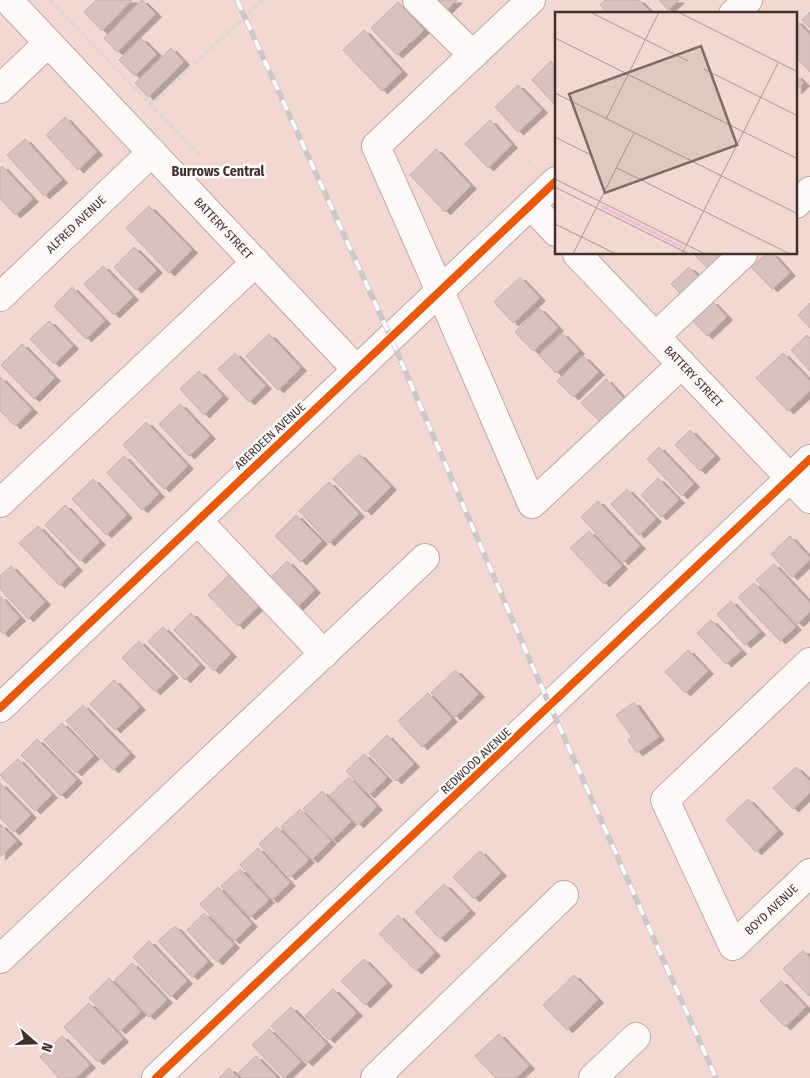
<svg xmlns="http://www.w3.org/2000/svg" width="810" height="1078" font-family="'Fira Sans Condensed',sans-serif">
<defs>
<filter id="shadow"><feDropShadow dx="5.5" dy="3" stdDeviation="0" flood-color="#0004"/></filter>
</defs>
<rect width="100%" height="100%" fill="#f2d7d2"/>
<!-- building -->
<g fill="#d8c2c1" stroke="#c5b0af" filter="url(#shadow)">
<polygon points="96,0 132,0 102,31 84,12"/>
<polygon points="142,0 156,14 117,52 104,38"/>
<polygon points="436,0 457,0 446,11"/>
<polygon points="605,0 639,0 650,11 647,14 609,14 600,5"/>
<polygon points="659,0 679,0 668,10"/>
<polygon points="398,2 424,30 397,55 371,28"/>
<polygon points="810,12 810,28 802,20"/>
<polygon points="796,20 810,35 810,72 796,57"/>
<polygon points="364,30 402,72 382,91 343,50"/>
<polygon points="141,38 157,54 135,76 119,60"/>
<polygon points="171,48 184,62 148,97 135,83"/>
<polygon points="551,61 556,67 556,106 532,80"/>
<polygon points="796,75 804,83 796,91"/>
<polygon points="518,85 542,110 518,132 495,107"/>
<polygon points="65,117 97,152 78,170 46,135"/>
<polygon points="490,120 512,145 488,168 465,144"/>
<polygon points="25,139 62,180 44,196 7,155"/>
<polygon points="436,149 471,186 445,212 410,175"/>
<polygon points="2,166 33,199 15,215 0,198 0,168"/>
<polygon points="149,206 192,250 169,273 126,228"/>
<polygon points="134,247 157,270 136,290 114,267"/>
<polygon points="694,254 728,254 710,271"/>
<polygon points="766,254 773,254 790,273 772,289 751,267"/>
<polygon points="103,266 133,297 114,315 84,284"/>
<polygon points="689,267 701,279 683,296 671,284"/>
<polygon points="520,277 540,298 513,323 494,302"/>
<polygon points="72,287 105,321 86,339 54,306"/>
<polygon points="712,301 727,317 707,336 692,320"/>
<polygon points="810,303 810,328 798,315"/>
<polygon points="539,308 558,328 533,351 515,332"/>
<polygon points="49,321 73,346 54,364 30,339"/>
<polygon points="562,333 579,351 556,373 539,355"/>
<polygon points="269,334 301,368 278,390 246,356"/>
<polygon points="807,335 810,338 810,371 791,350"/>
<polygon points="22,344 55,378 34,399 1,365"/>
<polygon points="235,353 266,386 249,402 218,369"/>
<polygon points="783,353 810,381 810,391 788,411 756,378"/>
<polygon points="583,356 599,372 573,397 557,381"/>
<polygon points="199,371 223,396 204,415 180,389"/>
<polygon points="0,377 32,410 15,426 0,411"/>
<polygon points="606,379 625,400 601,423 581,403"/>
<polygon points="180,404 210,436 189,456 159,424"/>
<polygon points="146,422 188,466 164,489 123,445"/>
<polygon points="690,430 715,456 700,471 675,445"/>
<polygon points="659,447 694,484 682,496 647,459"/>
<polygon points="359,454 391,487 366,512 333,479"/>
<polygon points="124,456 159,494 142,510 107,473"/>
<polygon points="658,478 679,500 661,517 641,495"/>
<polygon points="93,479 127,515 106,535 72,499"/>
<polygon points="329,482 359,514 329,543 299,511"/>
<polygon points="627,489 656,519 639,535 611,504"/>
<polygon points="598,501 640,546 623,562 581,517"/>
<polygon points="65,505 100,542 80,561 45,525"/>
<polygon points="296,515 322,541 301,562 275,536"/>
<polygon points="38,526 77,568 59,585 19,543"/>
<polygon points="589,531 622,566 604,584 570,548"/>
<polygon points="790,536 810,558 810,560 792,577 771,554"/>
<polygon points="287,561 315,590 297,608 269,579"/>
<polygon points="774,564 810,603 810,612 798,624 756,580"/>
<polygon points="11,566 45,602 28,619 0,589 0,576"/>
<polygon points="229,575 259,606 238,626 208,595"/>
<polygon points="754,583 796,627 780,641 738,597"/>
<polygon points="0,596 20,618 3,634 0,631"/>
<polygon points="731,601 760,632 745,645 717,614"/>
<polygon points="191,613 231,654 214,671 174,630"/>
<polygon points="711,620 741,651 726,664 697,633"/>
<polygon points="163,627 200,665 185,680 148,641"/>
<polygon points="139,641 173,675 155,692 122,658"/>
<polygon points="688,650 708,671 685,693 665,672"/>
<polygon points="455,670 479,694 455,717 431,693"/>
<polygon points="114,680 140,707 115,730 90,704"/>
<polygon points="428,693 452,719 422,747 398,721"/>
<polygon points="634,702 659,737 637,753 628,740 632,737 616,715"/>
<polygon points="83,705 130,754 113,770 66,721"/>
<polygon points="62,723 94,756 76,773 44,740"/>
<polygon points="387,735 414,764 396,781 369,753"/>
<polygon points="37,739 77,780 61,796 21,755"/>
<polygon points="364,754 387,778 369,795 346,771"/>
<polygon points="18,759 52,795 35,811 0,775"/>
<polygon points="796,767 810,781 810,793 793,809 773,788"/>
<polygon points="349,777 377,807 358,825 330,795"/>
<polygon points="0,783 31,815 14,832 0,818"/>
<polygon points="322,791 351,822 332,840 303,809"/>
<polygon points="748,799 778,831 756,852 726,820"/>
<polygon points="300,809 331,841 312,860 281,827"/>
<polygon points="0,824 17,841 0,857"/>
<polygon points="277,827 309,860 290,877 259,844"/>
<polygon points="258,848 290,883 272,900 240,865"/>
<polygon points="480,851 501,873 474,899 453,877"/>
<polygon points="240,869 269,900 250,917 221,886"/>
<polygon points="444,884 470,911 440,939 415,912"/>
<polygon points="218,887 252,924 234,941 200,904"/>
<polygon points="204,913 234,945 217,962 187,930"/>
<polygon points="398,915 435,953 416,971 379,934"/>
<polygon points="175,926 208,962 192,977 158,941"/>
<polygon points="149,941 187,981 171,997 133,957"/>
<polygon points="803,950 810,958 810,995 809,996 783,969"/>
<polygon points="364,959 387,983 365,1005 341,981"/>
<polygon points="132,963 167,1000 149,1017 115,980"/>
<polygon points="574,975 598,1000 567,1030 543,1005"/>
<polygon points="109,978 141,1012 120,1031 89,998"/>
<polygon points="781,981 806,1007 785,1027 760,1001"/>
<polygon points="333,989 357,1013 329,1040 305,1016"/>
<polygon points="89,1003 123,1039 98,1062 64,1027"/>
<polygon points="291,1007 327,1044 307,1063 271,1026"/>
<polygon points="269,1029 301,1062 284,1078 252,1045"/>
<polygon points="499,1034 529,1066 516,1078 496,1078 475,1056"/>
<polygon points="62,1036 90,1065 76,1078 59,1078 40,1057"/>
<polygon points="256,1056 278,1078 242,1078 238,1073"/>
<polygon points="229,1068 239,1078 219,1078"/>
</g>
<g fill="none" stroke-linecap="round" stroke-linejoin="round">
<!-- minor casing -->
<g stroke="#bda8a4" stroke-width="30">
<g id="minor">
<path id="s1" d="M8,0L357,370"/>
<polyline points="417,0 473,55"/>
<polyline points="531,0 376,146 440,291 532,504 682,364"/>
<polyline points="733,14 748,0"/>
<polyline points="0,89 48,43"/>
<polyline points="796,204 810,191"/>
<polyline points="531,205 556,232"/>
<path id="s2" d="M577,254L810,499"/>
<path id="s3" d="M0,297L152,152"/>
<polyline points="656,336 743,254"/>
<polyline points="0,503 256,262"/>
<polyline points="198,521 324,654"/>
<path id="s4" d="M810,662L665,800L733,946L810,873"/>
<polyline points="0,708 556,181"/>
<polyline points="0,959 425,558"/>
<polyline points="156,1078 810,459"/>
<polyline points="375,1078 564,895"/>
<polyline points="593,1078 636,1037"/>
</g>
</g>
<!-- path -->
<g stroke="#ded5d5" stroke-width="3" stroke-dasharray="5 2.5" stroke-linecap="butt">
<polyline points="50,0 200,156"/>
<polyline points="150,106 262,0"/>
<polyline points="527,160 533,166"/>
</g>
<!-- minor -->
<use href="#minor" stroke="#fdf9f8" stroke-width="28"/>
<!-- rail casing -->
<g stroke="#cec7c5" stroke-width="5.5">
<polyline id="rail" points="237,0 391,338 535,672 716,1078"/>
</g>
<!-- rail -->
<use href="#rail" stroke="#fbfbfb" stroke-width="4" stroke-dasharray="11" stroke-linecap="butt"/>
<!-- cycleway casing -->
<g stroke="#fbfbfb" stroke-width="11">
<g id="cycleway">
<polyline points="0,708 556,181"/>
<polyline points="156,1078 810,459"/>
</g>
</g>
<!-- cycleway -->
<use href="#cycleway" stroke="#e8590c" stroke-width="8"/>
</g>
<g text-anchor="middle" dominant-baseline="central" stroke-width="5" stroke-linejoin="round" paint-order="stroke">
<!-- street labels -->
<g font-size="12" fill="#43302d" stroke="#fbfbfb">
<text stroke="none"><textPath href="#s3" startOffset="105">ALFRED AVENUE</textPath></text>
<text stroke="none"><textPath href="#s1" startOffset="314">BATTERY STREET</textPath></text>
<text stroke="none"><textPath href="#s2" startOffset="169">BATTERY STREET</textPath></text>
<text transform="translate(270 436) rotate(-43)">ABERDEEN AVENUE</text>
<text transform="translate(476 761) rotate(-43)">REDWOOD AVENUE</text>
<text stroke="none"><textPath href="#s4" startOffset="414">BOYD AVENUE</textPath></text>
</g>
<!-- neighbourhood labels -->
<g font-size="14" font-weight="bold" fill="#43302d" stroke="#fbfbfb">
<text x="218" y="171">Burrows Central</text>
</g>
</g>
<!-- overview -->
<g transform="translate(555 12)">
<rect width="242" height="242" fill="#f2d7d2"/>
<path d="M47,193L128,234V237L45,195Z" fill="#ebbeda"/>
<path fill="none" stroke="#ac9490" stroke-width="1" d="M35,0L133,49M123,0L243,60M0,26L243,147M149,57L243,104M0,81L243,202M51,107L104,0M0,125L36,143M62,156L235,242M0,167L150,242M0,175L134,242M0,212L61,242M18,242L79,121M127,242L223,51"/>
<path fill="#806a67" fill-opacity="0.15" stroke="#806a67" stroke-width="2.5" d="M146,34L182,133L50,181L14,82Z"/>
<rect width="242" height="242" fill="none" stroke="#43302d" stroke-width="2.5"/>
</g>
<!-- north arrow -->
<g transform="translate(35 1043) rotate(110)" stroke="#fbfbfb" stroke-width="4" paint-order="stroke">
<path d="M0-4L9 19L0 12L-9 19Z" fill="#43302d"/>
<text y="-8" font-size="14" font-weight="bold" text-anchor="middle" fill="#43302d">N</text>
</g>
</svg>
